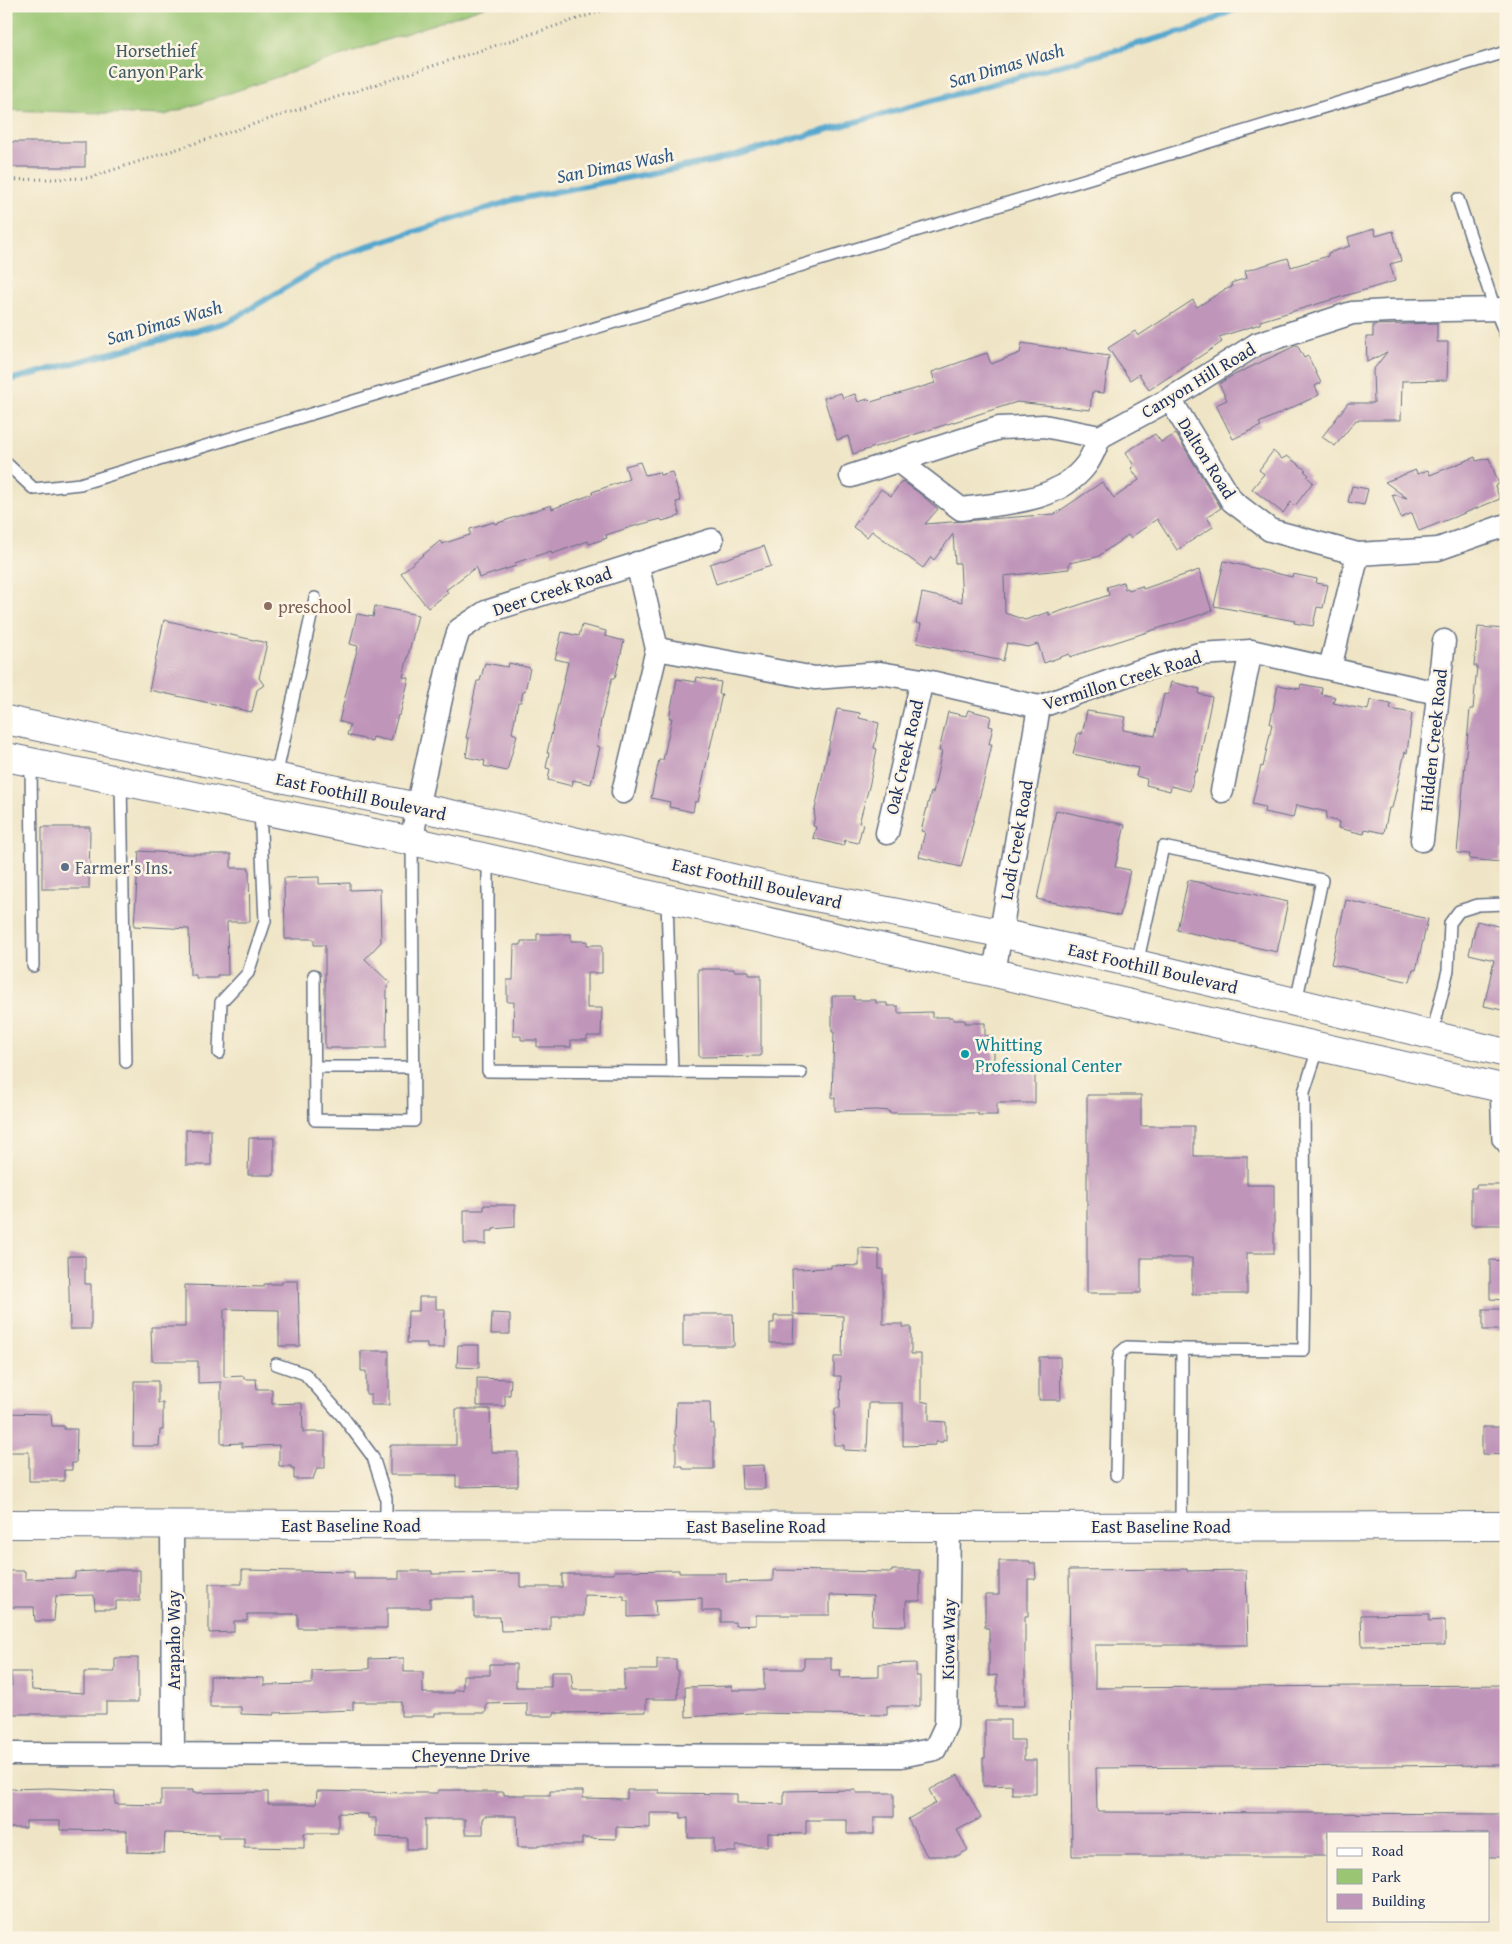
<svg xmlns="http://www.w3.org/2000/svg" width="1512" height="1944" font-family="'Gentium Book Plus',serif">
<rect width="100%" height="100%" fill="#fcf5e5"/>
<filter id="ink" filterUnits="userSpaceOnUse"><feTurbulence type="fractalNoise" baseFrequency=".02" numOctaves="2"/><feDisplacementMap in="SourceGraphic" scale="10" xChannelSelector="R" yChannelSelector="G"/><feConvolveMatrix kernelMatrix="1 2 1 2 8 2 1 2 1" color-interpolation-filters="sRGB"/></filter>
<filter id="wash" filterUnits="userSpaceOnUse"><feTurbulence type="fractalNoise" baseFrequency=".0096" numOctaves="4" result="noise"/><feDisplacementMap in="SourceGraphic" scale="20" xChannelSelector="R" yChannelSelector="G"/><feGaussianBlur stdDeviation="1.12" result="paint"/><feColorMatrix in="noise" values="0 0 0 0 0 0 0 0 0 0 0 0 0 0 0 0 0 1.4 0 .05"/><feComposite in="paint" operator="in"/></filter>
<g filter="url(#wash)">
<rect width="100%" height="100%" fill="#efe5c6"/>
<!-- green -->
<polygon fill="#9ac673" stroke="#5a7a68" points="6,6 487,6 165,115 6,110"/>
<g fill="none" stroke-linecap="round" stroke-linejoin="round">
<!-- stream -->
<polyline stroke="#52a6ce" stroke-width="6" points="6,381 228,322 339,256 513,200 714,161 1195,28 1242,6"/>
</g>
<g id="blocks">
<!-- building -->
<g fill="#bf95ba">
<rect x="6" y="142" width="79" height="25"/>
<polygon points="1374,229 1376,236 1393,231 1401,261 1390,264 1395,281 1260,321 1260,324 1219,337 1222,342 1149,390 1139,374 1130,380 1108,348 1135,331 1138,336 1193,300 1197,307 1224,290 1232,287 1231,283 1247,278 1245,271 1288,258 1291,267 1328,256 1328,253 1350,246 1348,237"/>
<polygon points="1437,323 1437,342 1448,342 1447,380 1402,381 1401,420 1356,420 1335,446 1322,437 1348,403 1374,403 1373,370 1387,352 1367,362 1366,337 1373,337 1373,325"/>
<polygon points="1022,343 1109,356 1104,393 1092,392 1090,410 1017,402 853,454 848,436 837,440 824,398 841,393 843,398 855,394 858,402 868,399 871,402 935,383 932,372 969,359 987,353 991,364 1020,353"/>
<polygon points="1297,345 1304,358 1308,356 1321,383 1315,386 1319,395 1259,423 1261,426 1233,439 1216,405 1227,400 1219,384 1230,377"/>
<polygon points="1155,434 1161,442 1176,434 1221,508 1207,517 1213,527 1177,550 1157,519 1130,538 1128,535 1097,557 1069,563 1069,569 1004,576 1005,613 1025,620 1049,612 1049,615 1109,595 1107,587 1123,582 1125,589 1128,588 1129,590 1142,586 1143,589 1199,570 1212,611 1070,657 1069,654 1044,663 1038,644 1028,647 1007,643 1003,661 917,643 921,624 916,623 922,593 962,602 960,563 955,563 953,534 934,560 931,557 923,568 872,531 867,537 853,527 881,489 891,496 902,481 918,492 938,509 925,524 1055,514 1102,482 1114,498 1139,480 1131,468 1134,466 1126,452"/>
<polygon points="1273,451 1282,459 1287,456 1306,470 1304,471 1309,475 1307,477 1313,482 1295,506 1291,502 1283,513 1252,489 1264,474 1259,470"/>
<polygon points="1475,457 1476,461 1489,458 1499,484 1495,486 1500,499 1419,531 1412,513 1401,518 1392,494 1407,498 1385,482 1416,470 1417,474 1428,470 1430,475"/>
<polygon points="640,462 645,475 659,472 660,475 672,472 681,501 676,502 680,516 662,521 661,519 631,527 606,535 607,538 589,544 588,541 552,554 551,551 515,563 516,566 479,578 476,567 446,590 448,593 428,608 401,573 440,541 442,544 470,535 470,529 494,522 495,524 551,505 552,509 593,494 592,492 629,479 625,466"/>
<polygon points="1352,486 1368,489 1364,505 1348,502"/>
<polygon points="764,546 771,566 716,584 710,564"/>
<polygon points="1224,561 1292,577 1293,574 1317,579 1316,583 1328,585 1323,608 1317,607 1313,626 1294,623 1295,621 1214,606"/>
<polygon points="375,606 418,615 403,677 409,678 400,715 398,715 391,741 373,737 372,741 347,735 350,725 339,721 358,646 350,644 357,614 373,617"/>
<polygon points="164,620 267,643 259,678 264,685 257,690 252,712 149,690"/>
<polygon points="582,625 606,631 605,636 624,641 615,678 612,678 601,720 597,746 600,747 591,784 573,780 572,786 548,780 550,769 546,768 549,753 547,753 568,662 555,659 562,632 579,636"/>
<polygon points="1478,627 1506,629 1506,803 1504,824 1506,824 1506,836 1505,849 1501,849 1500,862 1469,859 1470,854 1457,853 1470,709 1473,709 1477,666 1474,666"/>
<polygon points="485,663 508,667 509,663 530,668 525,691 523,691 521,702 518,702 512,733 517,735 507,771 484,766 485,761 466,757 469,738 466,738 474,700 473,700 477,681 480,681"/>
<polygon points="697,677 721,682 719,694 722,694 698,802 695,801 693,812 669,807 670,802 651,798 659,760 663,760 672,718 669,718 677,679 696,682"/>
<polygon points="1171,682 1200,689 1199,694 1212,697 1197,772 1195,771 1190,791 1171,786 1170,791 1146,785 1147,779 1136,776 1138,768 1073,754 1078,733 1082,734 1087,711 1126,717 1123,730 1155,736 1164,694 1168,695"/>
<polygon points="1301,684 1322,688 1321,694 1335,697 1333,703 1368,710 1370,700 1391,704 1390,709 1412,713 1407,753 1405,752 1392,808 1389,808 1384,833 1365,829 1364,834 1338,828 1339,822 1326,818 1327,812 1296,805 1293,818 1264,812 1265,807 1252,804 1261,766 1263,767 1272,724 1270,724 1278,685 1300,689"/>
<polygon points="837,709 860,713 859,718 879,723 874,748 877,749 869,787 859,823 863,824 858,843 845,840 843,846 813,838 816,827 813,826 815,815 814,814"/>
<polygon points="968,710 991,716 989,726 993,727 989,744 992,744 984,780 961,867 919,857 925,832 921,831 931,792 933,793 942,751 939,751 948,712 966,716"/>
<polygon points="1056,810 1125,825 1115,867 1130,870 1120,916 1037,899"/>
<polygon points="42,827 90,827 89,889 42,889"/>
<polygon points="139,851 189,854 231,854 231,868 249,868 250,922 227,922 228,975 217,975 217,978 196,978 196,975 190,975 189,929 134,926"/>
<polygon points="319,877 319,884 350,883 350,890 380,889 381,942 365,959 390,983 387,987 386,1048 325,1048 325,945 314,945 314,939 285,939 284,878"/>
<polygon points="1188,880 1288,902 1277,952 1177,930"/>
<polygon points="1346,900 1428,919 1416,970 1413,969 1410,982 1331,964"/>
<polygon points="1477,921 1501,927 1500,932 1506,933 1506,990 1502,1010 1484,1006 1494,960 1469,954"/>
<polygon points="537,934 571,934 571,941 587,941 587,945 602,945 602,973 587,973 587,1008 602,1008 601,1036 587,1036 587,1040 571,1040 571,1047 537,1047 537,1040 521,1040 521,1036 513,1036 514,1002 507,1002 507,980 513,980 514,945 521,945 521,941 537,941"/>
<polygon points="698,969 734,969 734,971 749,971 749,975 761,975 761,1056 699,1057"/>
<polygon points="833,996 854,996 854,1000 876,1000 876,1003 887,1003 887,1006 898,1006 898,1013 932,1012 932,1017 953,1017 953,1020 965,1020 965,1023 985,1023 985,1036 994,1036 994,1063 1022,1063 1022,1066 1035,1066 1035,1103 997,1103 997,1115 978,1115 978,1113 889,1113 889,1111 878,1110 835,1111 835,1098 832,1098 834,1032 832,1032 832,997"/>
<polygon points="1087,1095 1141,1095 1141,1126 1194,1126 1194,1156 1247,1156 1247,1185 1274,1185 1274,1253 1247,1253 1247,1294 1192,1294 1192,1258 1141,1258 1141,1293 1087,1293"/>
<rect x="186" y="1130" width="25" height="35"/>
<polygon points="249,1138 274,1138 274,1175 248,1175"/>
<polygon points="1476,1185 1506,1185 1506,1225 1471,1225 1471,1188 1476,1188"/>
<polygon points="484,1205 515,1205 515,1227 493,1229 493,1231 486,1231 486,1244 464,1244 464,1210 484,1210"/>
<polygon points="859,1248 879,1249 879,1269 883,1269 883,1324 903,1324 903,1327 911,1327 911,1354 921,1354 921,1401 929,1403 929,1421 946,1422 946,1440 943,1440 943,1442 935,1442 935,1445 903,1446 903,1403 869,1403 867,1451 844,1450 844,1445 834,1445 835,1408 840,1408 841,1376 834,1376 834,1357 842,1357 843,1316 793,1314 792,1269 831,1268 831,1265 859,1266"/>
<polygon points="68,1256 85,1256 85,1284 91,1284 91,1329 70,1329"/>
<polygon points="1490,1260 1506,1261 1506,1300 1490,1299"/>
<polygon points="282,1281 298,1281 300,1346 279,1346 279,1310 224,1309 224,1377 244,1376 244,1379 256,1379 257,1389 272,1389 272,1404 302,1403 303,1432 325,1432 325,1468 317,1468 313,1479 294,1479 294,1468 291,1468 291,1466 279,1466 279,1445 242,1447 242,1443 221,1444 221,1382 198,1383 198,1361 152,1361 151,1327 185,1327 185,1285 264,1287 264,1284 282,1284"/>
<polygon points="419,1297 436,1297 436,1309 445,1309 444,1348 427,1348 427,1343 407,1343 408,1311 419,1311"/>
<rect x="1483" y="1309" width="21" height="21"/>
<polygon points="492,1313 510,1314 510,1334 491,1334"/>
<polygon points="683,1314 733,1314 734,1346 683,1346"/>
<polygon points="774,1316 794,1316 793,1343 770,1343 770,1323 774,1323"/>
<polygon points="458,1345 479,1345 479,1368 457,1367"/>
<polygon points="361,1351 389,1351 389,1405 371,1405 371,1394 366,1394 366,1371 361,1371"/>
<polygon points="1039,1357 1060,1357 1061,1400 1039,1400"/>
<polygon points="477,1378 511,1379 510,1395 505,1395 505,1406 477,1406"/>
<polygon points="134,1381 158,1381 158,1403 163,1403 163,1430 160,1430 159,1446 133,1446"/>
<polygon points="676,1402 710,1402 711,1424 714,1424 714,1469 683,1469 683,1466 676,1466 676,1435 675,1435"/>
<polygon points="456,1409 490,1409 491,1452 518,1452 518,1486 456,1487 456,1475 390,1475 390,1445 456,1445"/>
<polygon points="6,1413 51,1414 52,1426 64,1426 64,1429 77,1429 76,1463 72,1463 72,1470 64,1470 64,1481 29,1481 29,1452 6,1452"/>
<polygon points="1482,1427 1502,1427 1502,1435 1506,1435 1506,1455 1482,1454"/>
<polygon points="764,1465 765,1489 742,1489 741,1466"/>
<polygon points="999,1561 1030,1561 1030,1563 1035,1563 1036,1579 1028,1579 1028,1616 1025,1616 1025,1706 997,1706 997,1675 989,1676 989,1628 985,1628 985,1595 999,1595"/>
<polygon points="1187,1569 1187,1571 1246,1570 1248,1645 1095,1645 1095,1688 1506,1685 1506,1765 1096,1768 1097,1812 1506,1814 1506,1857 1488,1857 1488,1833 1328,1833 1328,1856 1072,1856 1069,1570"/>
<polygon points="113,1570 140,1570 140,1601 116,1601 116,1609 95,1609 94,1595 56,1596 54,1621 35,1621 34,1607 6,1607 6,1571 25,1571 25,1579 75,1578 75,1572"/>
<polygon points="242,1570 354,1572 354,1579 399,1579 399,1571 432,1571 432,1574 520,1573 520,1587 562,1587 562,1574 614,1574 614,1571 679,1570 679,1573 726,1573 726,1582 773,1581 773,1570 892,1572 892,1570 920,1570 920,1601 906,1601 906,1626 872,1625 873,1596 830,1595 830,1615 756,1615 756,1625 735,1626 735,1622 721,1622 721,1611 702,1611 702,1598 655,1600 656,1616 628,1617 628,1600 624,1600 624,1596 584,1595 584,1616 550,1616 550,1630 501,1631 500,1617 474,1617 474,1598 430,1598 430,1608 387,1608 387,1628 298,1628 298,1614 247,1614 247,1621 234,1621 234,1632 209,1633 209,1584 242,1584"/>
<polygon points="1429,1614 1429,1621 1445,1620 1445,1645 1362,1646 1361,1615"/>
<polygon points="115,1658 138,1658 138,1702 106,1702 106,1714 6,1714 6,1686 12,1686 11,1672 31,1672 32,1690 84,1693 84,1672 115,1672"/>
<polygon points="404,1658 404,1672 423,1672 423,1693 454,1693 454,1690 463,1690 463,1675 490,1675 490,1664 516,1664 516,1687 551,1687 551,1672 571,1672 573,1690 624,1690 624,1670 657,1670 657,1659 676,1659 676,1670 678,1670 678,1699 646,1699 646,1712 554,1713 554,1716 527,1716 527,1703 486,1704 486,1713 435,1713 435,1716 401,1716 401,1702 353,1702 353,1710 274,1713 274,1715 241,1714 241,1707 210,1707 210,1676 264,1678 264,1685 312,1684 312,1671 369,1669 369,1659"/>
<polygon points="804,1658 831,1658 831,1670 841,1670 840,1678 879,1677 879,1664 916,1663 916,1676 920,1676 920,1706 887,1706 887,1715 752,1713 686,1717 685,1687 732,1686 732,1690 764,1690 764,1669 804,1669"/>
<polygon points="985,1720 1010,1720 1010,1740 1024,1740 1024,1760 1036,1760 1036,1794 1012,1794 1012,1785 983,1786 983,1758 985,1758"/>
<polygon points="958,1775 981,1818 957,1830 968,1850 957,1856 927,1856 908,1819 936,1803 929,1790"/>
<polygon points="50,1788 115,1791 115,1804 161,1805 161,1790 193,1790 193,1793 268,1792 268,1804 316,1804 317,1791 409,1793 438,1793 438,1790 466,1790 466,1792 504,1792 504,1795 550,1795 550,1791 583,1791 583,1798 627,1799 627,1790 659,1790 659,1793 737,1794 737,1803 784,1804 784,1791 856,1790 856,1793 894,1793 894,1817 874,1817 874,1834 847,1834 847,1820 806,1820 806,1834 768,1833 768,1846 736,1846 736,1852 714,1852 714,1838 688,1838 688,1818 681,1818 681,1813 650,1813 650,1828 616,1827 616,1839 582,1838 582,1845 537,1845 537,1847 518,1847 517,1816 484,1816 484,1819 483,1819 483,1834 465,1834 465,1819 425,1819 425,1849 407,1849 407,1838 376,1837 376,1818 368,1818 368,1814 338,1813 338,1833 304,1833 304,1848 244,1847 244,1838 219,1838 219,1834 165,1833 164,1853 127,1852 127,1831 60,1830 60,1821 26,1821 26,1828 6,1828 6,1789"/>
</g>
</g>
</g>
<g filter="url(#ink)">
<use href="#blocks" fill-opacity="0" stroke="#656f82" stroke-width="1"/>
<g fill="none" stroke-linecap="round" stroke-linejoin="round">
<!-- lane casing -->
<g stroke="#656f82" stroke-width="14">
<g id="lane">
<polyline points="1458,199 1495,309 1506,336"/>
<polyline points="6,463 34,489 80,484 1506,52"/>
<polyline points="31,762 33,966"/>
<polyline points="276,777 315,598"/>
<polyline points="121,781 126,1062"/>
<polyline points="488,859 488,1071 801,1073"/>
<polyline points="667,899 672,1072"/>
<polyline points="1137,964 1163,847 1322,880 1296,1002"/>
<polyline points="314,975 315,1120 414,1121 412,841"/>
<polyline points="1432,1035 1448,970 1450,923 1459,911 1478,905 1506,904"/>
<polyline points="219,1053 221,1002 248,973 265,921 260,809"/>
<polyline points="314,1067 414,1067"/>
<polyline points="1496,1086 1498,1140 1506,1149"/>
<polyline points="276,1364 305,1374 343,1417 373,1457 386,1498 386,1525"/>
<polyline points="1116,1475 1118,1361 1120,1353 1127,1347 1182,1349"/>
<polyline points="1181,1526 1182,1349 1304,1350 1305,1286 1304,1092 1319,1046"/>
</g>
</g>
<!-- street casing -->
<g stroke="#656f82" stroke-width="25">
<g id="street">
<polyline points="1170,399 1232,501 1270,530 1358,554 1438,549 1506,525"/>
<path d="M898,461L961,509C1005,503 1057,503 1086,465C1092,457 1096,446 1100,437"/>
<polyline points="851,476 999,428 1044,426 1100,437 1170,399 1257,344 1352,313 1388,311 1506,309"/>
<polyline points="657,649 815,678 880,673 922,680 1039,707 1135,672 1199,654 1251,651 1437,693"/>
<polyline points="1330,668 1358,554"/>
<polyline points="1222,791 1251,651"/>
<polyline points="623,792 657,649 637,563"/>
<polyline points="887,833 922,680"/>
<polyline points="1422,840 1444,641"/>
<polyline points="412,841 417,808 450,658 459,630 486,612 712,540"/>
<polyline points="994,973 1039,707"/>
<polyline points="172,1525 173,1755"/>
<polyline points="6,1754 901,1756 935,1749 946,1725 949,1527"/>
</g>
</g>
<!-- secondary casing -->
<g stroke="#656f82" stroke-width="30">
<polyline id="secondary" points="6,1524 949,1527 1506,1526"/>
</g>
<!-- primary casing -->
<g stroke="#656f82" stroke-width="30">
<g id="primary">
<polyline points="6,720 526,830 800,894 1000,933 1116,959 1506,1053"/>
<polyline points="6,757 412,841 1506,1089"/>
</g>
</g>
<!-- path -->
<polyline stroke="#656f82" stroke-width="3" stroke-dasharray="1 4" stroke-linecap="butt" points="6,180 88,178 617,6"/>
<!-- lane -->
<use href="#lane" stroke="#fff" stroke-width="11"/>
<!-- street -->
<use href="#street" stroke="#fff" stroke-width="22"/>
<!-- secondary -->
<use href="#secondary" stroke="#fff" stroke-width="28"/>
<!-- primary -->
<use href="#primary" stroke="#fff" stroke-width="28"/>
</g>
</g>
<!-- markers -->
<circle fill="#8d6e63" stroke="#fcf5e5" stroke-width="2" cx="268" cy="606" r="5"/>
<circle fill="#5c6f8a" stroke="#fcf5e5" stroke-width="2" cx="65" cy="867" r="5"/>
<circle fill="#0f9aa8" stroke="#fcf5e5" stroke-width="2" cx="965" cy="1054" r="5"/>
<g text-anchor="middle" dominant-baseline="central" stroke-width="5" stroke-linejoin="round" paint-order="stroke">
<!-- park labels -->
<g font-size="18" fill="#415c64" stroke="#fcf5e5">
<text x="156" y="50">Horsethief<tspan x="156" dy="21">Canyon Park</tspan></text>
</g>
<!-- street labels -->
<g font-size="18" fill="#1b2f5e" stroke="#fcf5e5">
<text transform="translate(1198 380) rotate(-31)">Canyon Hill Road</text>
<text transform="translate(1207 458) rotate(58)">Dalton Road</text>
<text transform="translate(552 591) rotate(-18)">Deer Creek Road</text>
<text transform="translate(1122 680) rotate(-17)">Vermillon Creek Road</text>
<text transform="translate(1433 740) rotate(-84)">Hidden Creek Road</text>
<text transform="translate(904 757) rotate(-77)">Oak Creek Road</text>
<text transform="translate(361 796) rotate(12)">East Foothill Boulevard</text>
<text transform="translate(1016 840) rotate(-80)">Lodi Creek Road</text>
<text transform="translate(757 883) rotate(13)">East Foothill Boulevard</text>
<text transform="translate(1153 968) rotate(13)">East Foothill Boulevard</text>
<text x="351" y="1525">East Baseline Road</text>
<text x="756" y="1526">East Baseline Road</text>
<text x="1161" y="1526">East Baseline Road</text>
<text transform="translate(948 1639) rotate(-89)">Kiowa Way</text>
<text transform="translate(173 1640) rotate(-90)">Arapaho Way</text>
<text x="471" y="1755">Cheyenne Drive</text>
</g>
<!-- education labels -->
<g font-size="18" fill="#785e54" stroke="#fcf5e5" text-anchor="start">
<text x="278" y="606">preschool</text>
</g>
<!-- service labels -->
<g font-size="18" fill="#4e5e75" stroke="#fcf5e5" text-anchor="start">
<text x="75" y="867">Farmer's Ins.</text>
</g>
<!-- culture labels -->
<g font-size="18" fill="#0d838f" stroke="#fcf5e5" text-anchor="start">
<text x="975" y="1044">Whitting<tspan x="975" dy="21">Professional Center</tspan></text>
</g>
<!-- water labels -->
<g font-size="19" font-style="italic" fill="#2e5985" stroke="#fcf5e5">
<text transform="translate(1006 65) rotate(-16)">San Dimas Wash</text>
<text transform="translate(615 165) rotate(-11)">San Dimas Wash</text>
<text transform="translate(164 322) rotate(-16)">San Dimas Wash</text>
</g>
</g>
<!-- margin -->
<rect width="1512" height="1944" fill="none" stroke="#fcf5e5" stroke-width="25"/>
<!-- legend -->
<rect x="1327" y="1832" width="162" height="90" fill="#fcf5e5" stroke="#a2a6af"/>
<rect x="1337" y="1848" width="25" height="8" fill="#ffffff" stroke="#a2a6af"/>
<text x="1372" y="1856" font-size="15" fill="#1b2f5e">Road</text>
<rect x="1337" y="1869" width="25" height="15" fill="#9ac673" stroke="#a2a6af"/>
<text x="1372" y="1882" font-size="15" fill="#1b2f5e">Park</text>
<rect x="1337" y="1894" width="25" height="15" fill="#bf95ba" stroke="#a2a6af"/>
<text x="1372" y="1906" font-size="15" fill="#1b2f5e">Building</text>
</svg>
